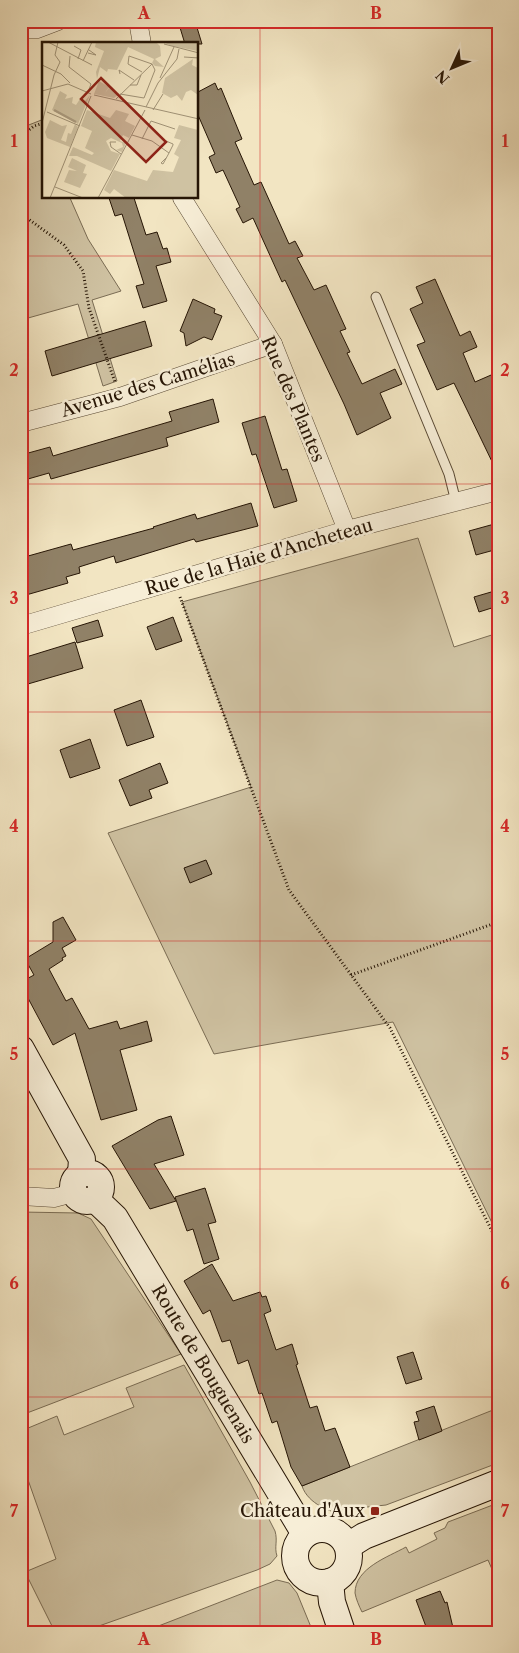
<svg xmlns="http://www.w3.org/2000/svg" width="519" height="1653" font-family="'Libre Caslon Text',serif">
<rect width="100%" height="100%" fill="#f2e5c2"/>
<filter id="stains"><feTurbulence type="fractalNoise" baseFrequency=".004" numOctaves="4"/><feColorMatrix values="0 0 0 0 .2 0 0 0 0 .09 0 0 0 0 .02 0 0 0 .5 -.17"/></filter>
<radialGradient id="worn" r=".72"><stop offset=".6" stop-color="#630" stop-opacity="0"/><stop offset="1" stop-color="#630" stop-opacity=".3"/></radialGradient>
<!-- green -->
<g fill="#cfc2a2" stroke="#7a6c54">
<polygon points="44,119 44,198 70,198 88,239 121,291 92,300 117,381 103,386 78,304 21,320 21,128"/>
<polygon points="418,538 454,647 498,633 498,1235 393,1022 214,1054 108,833 251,787 182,602"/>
<polygon points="21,1212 78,1213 91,1219 181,1354 27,1413 21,1404 21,1351 28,1347 21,1336"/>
<path d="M184,1365L250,1482L275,1531C278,1541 274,1547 277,1556L270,1564L257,1570L82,1632H55L25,1572L56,1559L21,1460V1431L57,1416L64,1435L134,1407L126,1388Z"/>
<path d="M498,1408V1463L386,1505L358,1508L348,1515C331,1513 308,1504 302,1486Z"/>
<path d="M498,1503V1583L488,1560L362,1612C359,1606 356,1599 355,1593C355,1568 388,1557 406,1547L409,1553L437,1539L434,1533L445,1528L448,1522Z"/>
<polygon points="277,1580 289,1583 297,1593 313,1632 143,1632"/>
</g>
<!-- building -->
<g fill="#908167" stroke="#261505">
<polygon points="178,21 195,21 202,44 185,44"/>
<polygon points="215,83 218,90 221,88 242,139 235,142 254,185 261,182 289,244 295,241 303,256 297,258 314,290 326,285 346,329 340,331 350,352 347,353 362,384 395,369 402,384 380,393 391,418 357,435 344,404 285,280 282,282 253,218 243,223 236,209 240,207 223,170 216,173 209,157 215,154 198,115 198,92"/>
<polygon points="109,198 134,198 146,235 157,232 163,249 167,248 171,262 156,266 167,301 143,308 136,286 144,284 122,214 115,216"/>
<polygon points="435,279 460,336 470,331 477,347 463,353 475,382 498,372 498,474 454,383 437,390 417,345 425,342 410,309 423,303 416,287"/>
<polygon points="193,299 215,309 214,313 222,316 212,340 204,337 186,346 184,333 180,331"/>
<polygon points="145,321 152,346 52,376 45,351"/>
<polygon points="213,399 219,422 166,438 168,446 51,479 49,473 21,481 21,455 50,447 53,456 172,421 169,412"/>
<polygon points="265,416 282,470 287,469 297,501 274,508 256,454 252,455 242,423"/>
<polygon points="251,503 258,526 196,542 194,539 116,563 114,556 79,567 80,573 66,577 68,583 26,595 24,590 21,590 21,558 71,544 73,550 154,528 153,527 195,514 197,519"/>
<polygon points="498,523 498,549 476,555 469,531"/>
<polygon points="498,590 498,606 479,612 474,597"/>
<polygon points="173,617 182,641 156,650 147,627"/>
<polygon points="98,620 103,636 77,643 72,628"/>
<polygon points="75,642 83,668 21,686 21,663 27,661 26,657"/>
<polygon points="141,700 154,737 127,746 114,710"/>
<polygon points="90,739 100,768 70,778 60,750"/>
<polygon points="160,763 168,783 149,790 152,798 130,806 119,780"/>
<polygon points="206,860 212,874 190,883 184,868"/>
<polygon points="63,917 76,940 62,948 66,956 62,958 63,960 49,969 66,1001 72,998 89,1029 117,1021 120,1029 147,1021 152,1041 120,1050 137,1110 101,1120 75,1033 53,1045 21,985 21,982 34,975 25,959 53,942 53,922"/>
<polygon points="171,1116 184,1155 154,1164 176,1201 150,1209 112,1146 158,1120"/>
<polygon points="205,1188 216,1222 208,1224 219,1259 204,1264 193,1229 187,1231 175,1197"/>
<polygon points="212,1264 233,1301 260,1292 262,1297 266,1296 271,1311 264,1314 276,1350 292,1344 298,1364 296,1365 310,1408 317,1406 325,1431 335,1428 350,1467 302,1486 291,1467 277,1421 272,1423 262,1393 259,1394 248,1360 238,1364 230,1340 222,1342 210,1310 203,1314 184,1281"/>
<polygon points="413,1352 422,1379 406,1384 397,1357"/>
<polygon points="434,1406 442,1431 419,1440 414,1422 419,1421 416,1412"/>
<polygon points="440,1591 445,1603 447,1602 454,1632 428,1632 416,1600"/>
</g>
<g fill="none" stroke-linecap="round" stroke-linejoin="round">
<!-- lane casing -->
<g stroke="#594934" stroke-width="11">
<polyline id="lane" points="376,297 449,474 456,502"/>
</g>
<!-- street casing -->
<g stroke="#594934" stroke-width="19">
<g id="street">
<polyline points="138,21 142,44"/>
<polyline points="21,29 37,29 58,21"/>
<polyline points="182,198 273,344 347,530"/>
<polyline points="21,423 120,397 273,344"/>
<polyline points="21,626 347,530 498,491"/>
<polyline points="21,1196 54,1198 73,1193"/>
</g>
</g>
<!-- secondary casing -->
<g stroke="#261505" stroke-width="28">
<g id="secondary">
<polyline points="21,1049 82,1159 81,1174"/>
<circle cx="87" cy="1187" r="14"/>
<polyline points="95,1199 115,1218 305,1534"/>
<circle cx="322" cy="1556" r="27"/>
<polyline points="348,1546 364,1536 498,1483"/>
<polyline points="330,1582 332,1602 342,1632"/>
</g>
</g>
<!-- path -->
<g stroke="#261505" stroke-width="3" stroke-dasharray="1 2.5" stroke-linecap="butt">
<polyline points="21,136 34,126 44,123"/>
<polyline points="21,205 27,218 64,245 83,271 89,308 115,382"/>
<polyline points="180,597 289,890 390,1028 498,1243"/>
<polyline points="351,975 498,922"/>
</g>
<!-- lane -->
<use href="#lane" stroke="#f7eed7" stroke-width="9"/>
<!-- street -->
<use href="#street" stroke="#f7eed7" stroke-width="18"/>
<!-- secondary -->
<use href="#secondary" stroke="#f7eed7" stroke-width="26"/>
</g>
<!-- grid -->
<path fill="none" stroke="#d62828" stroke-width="1" stroke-opacity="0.55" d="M260,21V1632M21,256H498M21,484H498M21,712H498M21,941H498M21,1169H498M21,1397H498"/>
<!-- markers -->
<rect fill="#8f2418" stroke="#f7eed7" stroke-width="2" x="370" y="1506" width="10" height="10" rx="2.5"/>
<g text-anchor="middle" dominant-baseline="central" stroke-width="5" stroke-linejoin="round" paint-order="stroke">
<!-- street labels -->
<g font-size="18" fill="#261505" stroke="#f7eed7">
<text transform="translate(148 385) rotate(-17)">Avenue des Camélias</text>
<text transform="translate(293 399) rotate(67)">Rue des Plantes</text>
<text transform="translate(259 557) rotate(-16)">Rue de la Haie d'Ancheteau</text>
<text transform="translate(203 1364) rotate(59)">Route de Bouguenais</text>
</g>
<!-- poi labels -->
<g font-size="18" fill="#261505" stroke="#f7eed7" text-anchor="end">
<text x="365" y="1511">Château d'Aux</text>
</g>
</g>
<!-- overview -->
<g transform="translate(42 42)">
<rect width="156" height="156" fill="#f2e5c2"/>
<path d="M54,0H114L118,4L119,14L113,17L122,25L113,24L110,21L112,17L86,5L75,28L66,27L65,30L58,25L55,37L54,30L62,9L53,5ZM121,0H156V9L130,4ZM151,17L150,23L156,26V53L149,48L144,50L140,59L135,53L129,56L120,51L123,36ZM57,39L67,45L63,51L67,46L77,52L72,56L52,52ZM18,49L25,53L23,57L31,55L30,61L34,63L38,57L43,59L48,53L36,82L10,68ZM45,68L68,76L74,68L87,72L83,79L93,84L87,96L81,93L78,99L84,101L80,110L74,108L81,105L80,101L69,96L64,99L69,109L78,112L69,129L35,114H27L31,105L50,113L52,111L43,106L50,89L39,84ZM8,78L20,84L25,83L19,98L24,100L26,91L29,92L33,82L36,85L28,105L5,96L3,90ZM137,83L156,88V156H84L72,147L68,152L62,148L72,128L105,139L111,128L131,130L137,115L132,112L139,98L132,96ZM30,116L44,123L41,131L45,132L38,146L22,140L27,128L35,129L26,125Z" fill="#cfc2a2"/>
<path fill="none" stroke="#ad9e82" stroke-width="2.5" d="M12,68L34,80"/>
<path fill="none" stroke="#a09276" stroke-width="1" d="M6,0L50,23M122,2L157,11M32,4L39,8L36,17M46,11L54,13L47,8M28,14L27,25L49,42L46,50M142,15L157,16M41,19L50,0M0,23L19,32L28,41M100,30L86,22L87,14L110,22M78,32L77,28L92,38M118,36L132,5M88,43H95L99,33M0,49L26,42L49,52M78,52L102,56L113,28L110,22M52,53L157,77M74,57L110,22M104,65L116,41L135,17L137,7M111,68L121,52M5,70L38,84M0,81L12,33L18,20L13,13L16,0M90,93L110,99L127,111M100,97L109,79L133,87M74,100H68L69,105L79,112M119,105L124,99L131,102V103L127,111L121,122L119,121L125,115M13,145L41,156M8,156L49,54M56,156L103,68"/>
<path fill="#8f2418" fill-opacity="0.15" stroke="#8f2418" stroke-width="2.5" d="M59,36L124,100L104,120L39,57Z"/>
<rect width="156" height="156" fill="none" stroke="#261505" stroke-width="2.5"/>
</g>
<!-- margin -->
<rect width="519" height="1653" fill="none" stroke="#f2e5c2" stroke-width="55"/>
<!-- north arrow -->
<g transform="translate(452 68) rotate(226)" stroke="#f7eed7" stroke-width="4" paint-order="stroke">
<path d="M0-4L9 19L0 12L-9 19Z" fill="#261505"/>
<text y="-8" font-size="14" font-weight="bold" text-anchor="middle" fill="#261505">N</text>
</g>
<rect x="28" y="28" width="464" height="1598" fill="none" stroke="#d62828" stroke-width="2"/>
<g font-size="16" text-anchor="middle" font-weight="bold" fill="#d62828">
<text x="144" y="19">A</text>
<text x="376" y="19">B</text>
<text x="14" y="147">1</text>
<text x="505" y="147">1</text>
<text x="14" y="376">2</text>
<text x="505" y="376">2</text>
<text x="14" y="604">3</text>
<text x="505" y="604">3</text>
<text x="14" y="832">4</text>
<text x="505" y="832">4</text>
<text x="14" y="1060">5</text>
<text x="505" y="1060">5</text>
<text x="14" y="1289">6</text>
<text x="505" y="1289">6</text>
<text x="14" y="1517">7</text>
<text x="505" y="1517">7</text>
<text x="144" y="1645">A</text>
<text x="376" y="1645">B</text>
</g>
<rect width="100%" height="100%" filter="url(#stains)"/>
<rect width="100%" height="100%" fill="url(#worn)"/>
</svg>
